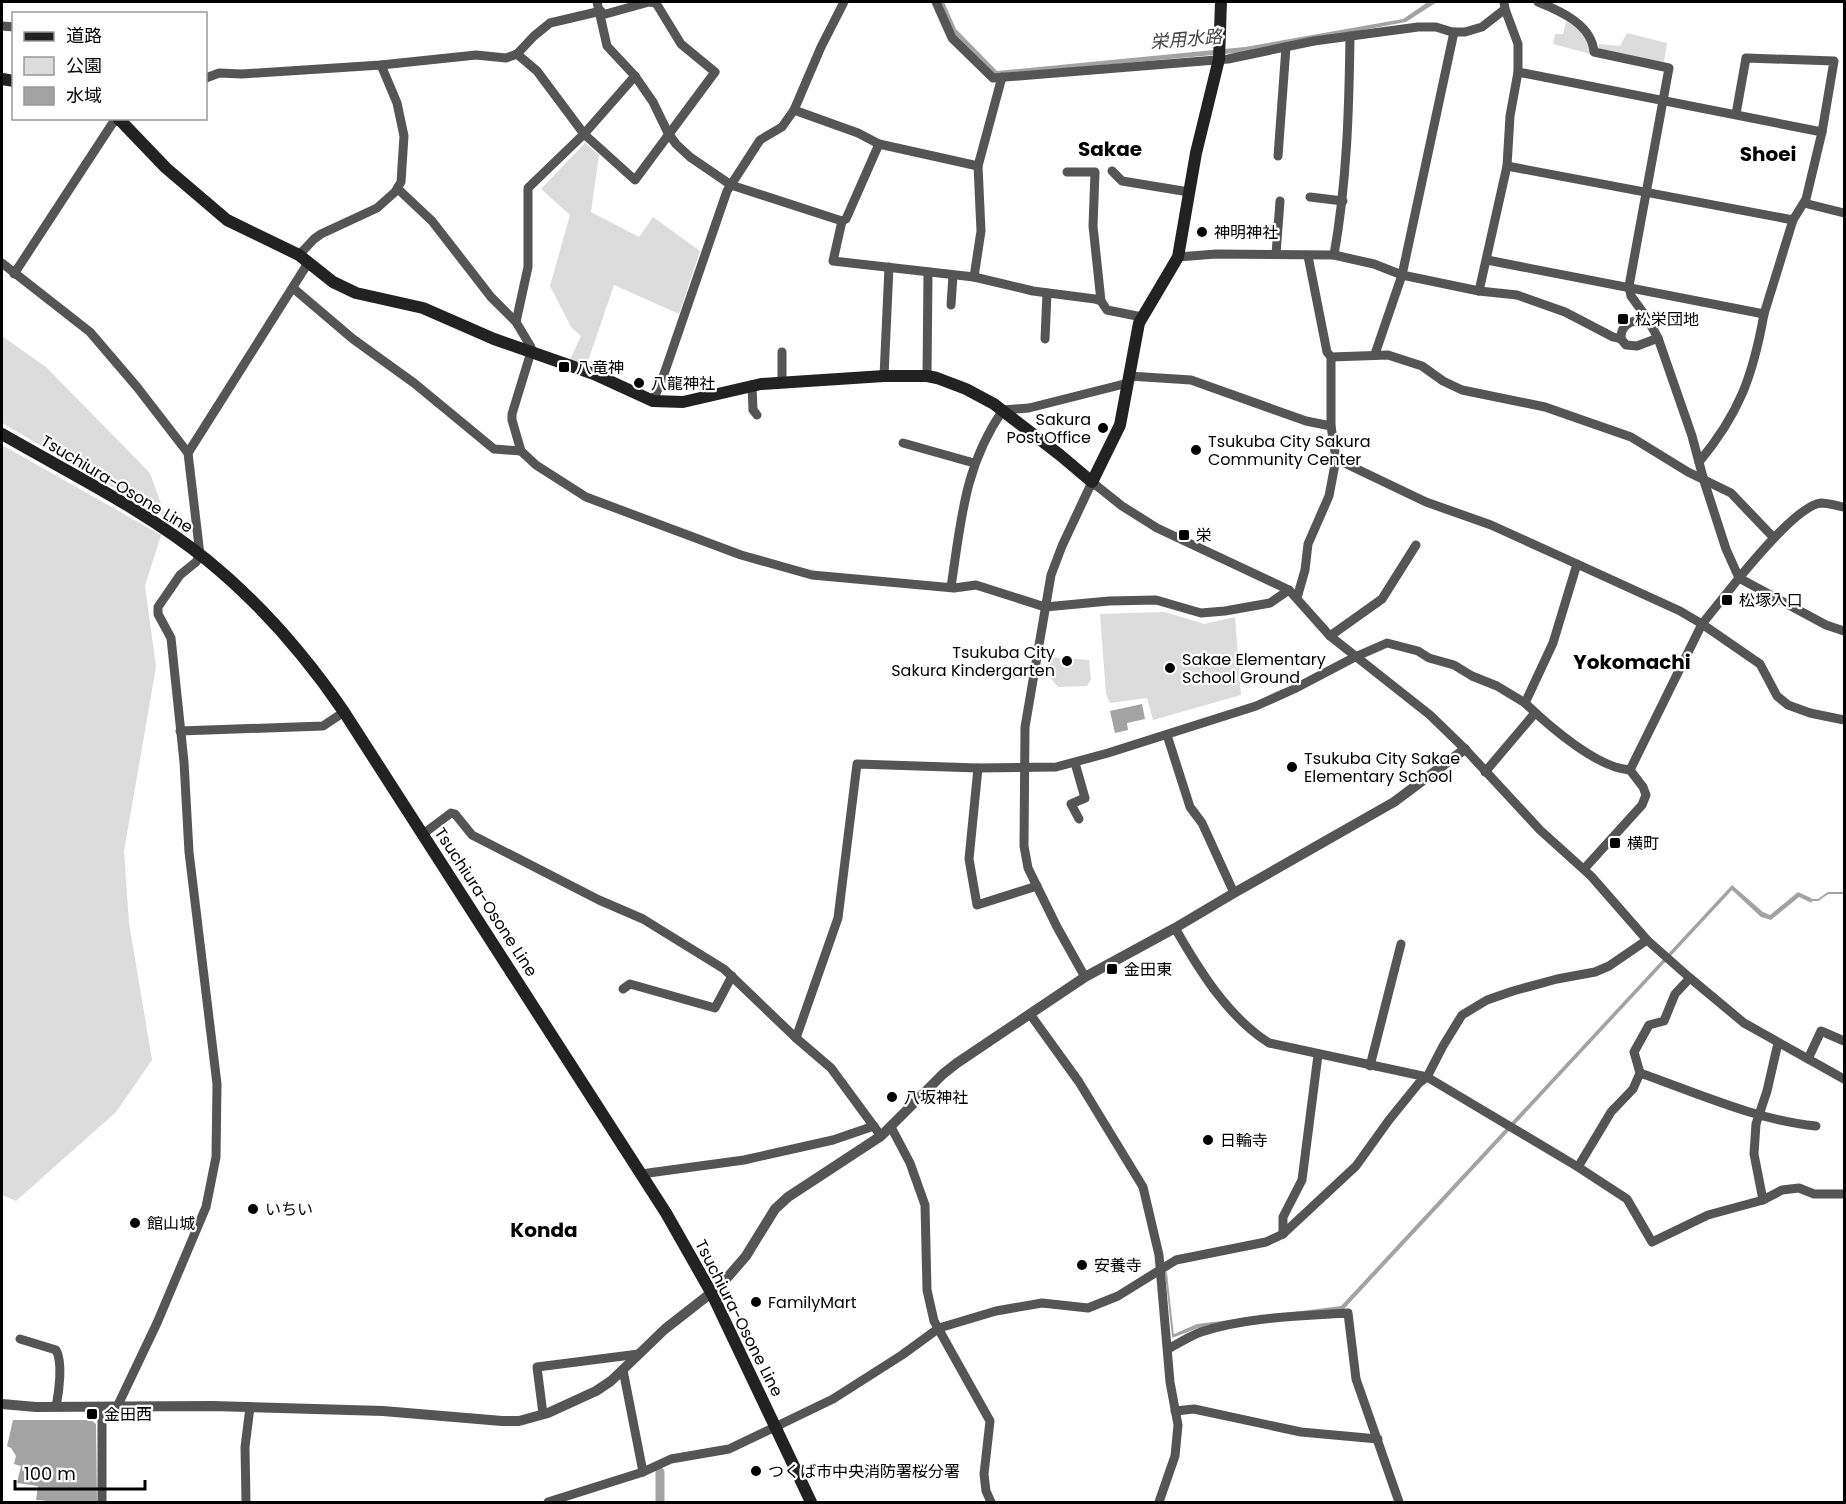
<svg xmlns="http://www.w3.org/2000/svg" width="1846" height="1504" font-family="Poppins,'Noto Sans JP',sans-serif">
<rect width="100%" height="100%" fill="#fff"/>
<!-- green -->
<g fill="#dcdcdc">
<path d="M1566,21C1580,28 1591,38 1590,54L1553,44L1555,34H1563Z"/>
<polygon points="1627,33 1667,43 1664,62 1598,51 1599,44 1620,46"/>
<polygon points="585,143 599,155 591,212 639,237 653,217 700,251 679,314 614,285 586,367 570,360 581,336 571,327 550,286 570,215 541,189"/>
<polygon points="2,336 46,367 150,473 166,518 2,423"/>
<polygon points="2,445 161,535 145,586 156,667 124,851 129,923 152,1060 116,1112 16,1201 2,1195"/>
<polygon points="1165,612 1204,624 1235,617 1241,695 1153,720 1147,698 1110,703 1106,694 1100,614"/>
<polygon points="1047,657 1089,660 1091,679 1087,686 1058,687 1047,674"/>
</g>
<!-- water -->
<g fill="#a3a3a3">
<polygon points="939,2 944,2 956,29 997,71 1245,47 1403,19 1428,2 1437,2 1406,22 1246,52 994,75 952,33"/>
<polygon points="1142,704 1145,719 1127,723 1128,730 1115,733 1110,711"/>
<polygon points="1732,885 1763,912 1770,915 1798,892 1811,898 1812,903 1799,897 1771,920 1761,917 1732,890 1343,1310 1198,1328 1172,1338 1174,1334 1197,1324 1341,1306"/>
<polygon points="13,1420 91,1420 96,1424 97,1502 60,1502 36,1500 38,1486 17,1483 21,1466 14,1464 16,1456 11,1448 7,1446"/>
</g>
<g fill="none" stroke-linecap="round" stroke-linejoin="round">
<!-- stream -->
<g stroke="#a3a3a3" stroke-width="2">
<polyline points="1811,900 1818,900 1828,893 1844,893"/>
<polyline points="1166,1273 1173,1336 1175,1335"/>
</g>
<!-- canal -->
<polyline stroke="#a3a3a3" stroke-width="9" points="660,1472 660,1502"/>
<!-- minor -->
<g stroke="#555" stroke-width="9">
<polyline points="597,2 607,46 635,76 653,102 668,133 676,144 690,157 731,185 842,221 833,261 974,277 1033,291 1095,299 1101,301 1107,310 1142,317"/>
<polyline points="936,2 952,38 993,78 1228,59 1314,41 1418,27 1436,27 1452,32 1465,32 1482,27 1505,9"/>
<path d="M1538,2C1561,11 1592,25 1594,52L1669,68L1629,286L1631,296L1647,318L1658,338L1692,436L1704,481L1726,549L1739,578L1702,624L1630,770L1643,787L1646,795L1642,805L1584,869"/>
<polyline points="2,26 14,27"/>
<polyline points="517,54 537,71 584,134 635,180 715,72 681,44 656,3 649,2 602,15"/>
<polyline points="1518,72 1822,132"/>
<polyline points="635,76 584,134 528,188 528,267 516,322 531,347 531,352 512,414 512,420 521,451 536,465 586,497 741,555 812,575 954,588 976,585 1045,607 1109,601 1156,600 1201,613 1225,611 1270,603 1289,590"/>
<polyline points="206,78 219,73 242,74 381,65 476,55 506,58 517,54 534,36 550,23 601,11"/>
<polyline points="794,110 858,133 879,144"/>
<polyline points="1278,156 1286,47"/>
<polyline points="978,166 1002,77"/>
<polyline points="1507,166 1793,220"/>
<polyline points="1112,171 1122,181 1189,192"/>
<polyline points="1067,172 1095,172 1093,226 1101,301"/>
<polyline points="398,189 432,221 491,297 516,322"/>
<polyline points="1310,197 1343,201"/>
<polyline points="1804,203 1844,213"/>
<polyline points="842,221 846,219 879,144 978,166 981,231 974,277"/>
<polyline points="1276,254 1280,201"/>
<polyline points="299,255 314,239 321,234 377,208 395,192 401,182 404,136 397,103 381,65"/>
<path d="M1334,255C1347,182 1349,110 1350,36"/>
<polyline points="1178,257 1216,254 1334,255 1374,264 1402,275 1479,291 1517,295 1565,312 1613,337 1621,339 1626,345 1637,346 1658,338"/>
<polyline points="1487,260 1764,314 1793,220 1806,199 1822,132 1834,61 1746,58 1736,114"/>
<polyline points="2,263 90,332 137,387 188,453 200,555 196,562 180,575 158,607 158,614 171,638 184,762 189,852 217,1084 216,1157 206,1207 157,1323 117,1407"/>
<polyline points="14,274 112,124 120,118"/>
<polyline points="293,288 353,339 414,383 494,449 521,451"/>
<polyline points="1479,291 1507,166 1510,116 1518,72 1518,44 1505,9 1504,2"/>
<polyline points="951,305 953,275"/>
<polyline points="1045,339 1047,293"/>
<path d="M1621,339C1620,322 1634,321 1647,318"/>
<polyline points="782,352 782,382"/>
<polyline points="1375,354 1402,275 1454,32"/>
<polyline points="1331,357 1388,355 1422,366 1443,381 1462,390 1545,407 1631,437 1688,472 1731,493 1773,537"/>
<polyline points="884,376 889,267"/>
<polyline points="927,376 928,272"/>
<polyline points="1129,376 1191,380 1306,421 1331,426"/>
<polyline points="752,385 753,410 757,415"/>
<polyline points="653,401 664,374 727,191 760,140 782,127 794,110 821,47 844,2"/>
<polyline points="903,443 974,463"/>
<polyline points="188,453 308,263"/>
<polyline points="1336,459 1426,502 1491,525 1577,564"/>
<path d="M1699,462C1739,414 1753,376 1764,314"/>
<path d="M1844,507C1838,506 1828,503 1821,503C1799,505 1754,560 1739,578L1826,625L1844,631"/>
<path d="M951,587C961,522 964,466 1003,410L1029,408L1128,383"/>
<polyline points="1297,598 1305,570 1308,544 1329,496 1336,459 1331,426 1331,357 1327,352 1308,256"/>
<polyline points="1330,636 1382,599 1416,545"/>
<path d="M1525,703C1549,726 1597,768 1630,770"/>
<polyline points="180,731 323,726 344,712"/>
<polyline points="1167,735 1190,807 1202,823 1234,893"/>
<polyline points="1075,763 1085,798 1071,804 1079,819"/>
<polyline points="978,768 969,859 977,905 1037,886"/>
<polyline points="1485,772 1535,713"/>
<polyline points="423,834 451,813 455,814 472,835 599,900 643,919 724,969 796,1038 831,1068 881,1136"/>
<path d="M1175,928C1199,970 1228,1017 1269,1043L1427,1077L1578,1167L1627,1199L1652,1242L1708,1215L1763,1200L1782,1190L1799,1188L1814,1194H1844"/>
<polyline points="1085,977 1057,927 1028,868 1024,846 1025,727 1051,575 1062,546 1092,482 1122,506 1157,528 1289,590 1330,636 1430,715 1465,749 1540,830 1591,876 1647,940 1690,978 1744,1023 1844,1079"/>
<polyline points="623,989 630,984 715,1008 732,976"/>
<polyline points="1030,1014 1079,1082 1143,1187 1159,1255 1170,1382 1178,1425 1175,1456 1159,1502"/>
<polyline points="796,1038 838,918 857,764 978,768 1056,767 1108,753 1256,706 1294,689 1355,657 1387,643 1418,651 1429,658 1454,665 1472,676 1497,686 1525,703 1553,643 1577,564 1680,611 1702,624 1760,664 1777,696 1788,705 1810,713 1844,720"/>
<polyline points="1808,1059 1821,1031 1844,1041"/>
<polyline points="1370,1066 1401,944"/>
<path d="M1640,1073C1697,1093 1756,1120 1816,1126"/>
<polyline points="891,1127 910,1163 925,1205 927,1290 934,1321 990,1421 984,1474 986,1491 991,1502"/>
<polyline points="1578,1167 1611,1112 1633,1089 1640,1073 1634,1052 1649,1025 1664,1021 1675,994 1690,978"/>
<polyline points="641,1174 744,1160 833,1140 874,1126"/>
<polyline points="1763,1200 1754,1154 1756,1124 1767,1091 1778,1043"/>
<polyline points="1283,1234 1283,1217 1302,1180 1318,1055"/>
<path d="M20,1339L56,1350C63,1362 59,1392 56,1407"/>
<path d="M1168,1349C1179,1343 1190,1336 1201,1332C1245,1317 1301,1316 1348,1313L1356,1379L1399,1502"/>
<polyline points="623,1370 643,1472"/>
<polyline points="102,1408 102,1502"/>
<polyline points="1175,1411 1194,1409 1301,1432 1378,1439"/>
<polyline points="543,1414 537,1367 639,1354"/>
<polyline points="246,1502 245,1447 250,1407"/>
<polyline points="548,1502 643,1472 671,1459 729,1449 833,1399 902,1355 939,1328 996,1311 1042,1303 1088,1308 1118,1296 1176,1260 1266,1242 1283,1234 1356,1166 1389,1120 1419,1083 1427,1077 1443,1046 1462,1015 1487,1000 1513,991 1557,979 1595,972 1609,966 1647,940"/>
</g>
<!-- tertiary -->
<polyline stroke="#555" stroke-width="10" points="2,1404 36,1407 212,1406 383,1411 502,1421 519,1421 548,1413 596,1391 611,1381 665,1329 720,1286 746,1256 775,1209 788,1197 881,1136 943,1074 957,1063 1085,977 1175,928 1234,893 1394,802 1465,749"/>
<!-- secondary -->
<g stroke="#222" stroke-width="12">
<polyline points="2,79 14,81"/>
<polyline points="118,118 166,168 227,220 299,255 333,282 356,293 423,308 494,339 594,374 653,401 683,402 761,384 884,376 927,376 937,378 966,389 994,404 1060,455 1092,482 1120,425 1139,323 1178,257 1196,153 1219,59 1221,2"/>
<path d="M2,434C71,474 145,510 207,560C261,604 305,655 344,712L666,1213L712,1294L811,1502"/>
</g>
</g>
<!-- markers -->
<g fill="#000" stroke="#fff" stroke-width="2">
<circle cx="1202" cy="232" r="6"/>
<rect x="1617" y="313" width="12" height="12" rx="3"/>
<rect x="558" y="361" width="12" height="12" rx="3"/>
<circle cx="639" cy="383" r="6"/>
<circle cx="1103" cy="428" r="6"/>
<circle cx="1196" cy="450" r="6"/>
<rect x="1178" y="529" width="12" height="12" rx="3"/>
<rect x="1721" y="594" width="12" height="12" rx="3"/>
<circle cx="1067" cy="661" r="6"/>
<circle cx="1170" cy="668" r="6"/>
<circle cx="1292" cy="767" r="6"/>
<rect x="1609" y="837" width="12" height="12" rx="3"/>
<rect x="1106" y="963" width="12" height="12" rx="3"/>
<circle cx="892" cy="1097" r="6"/>
<circle cx="1208" cy="1140" r="6"/>
<circle cx="253" cy="1209" r="6"/>
<circle cx="135" cy="1223" r="6"/>
<circle cx="1082" cy="1265" r="6"/>
<circle cx="756" cy="1302" r="6"/>
<rect x="86" y="1408" width="12" height="12" rx="3"/>
<circle cx="756" cy="1471" r="6"/>
</g>
<g text-anchor="middle" dominant-baseline="central" stroke-width="4.5" stroke-linejoin="round" paint-order="stroke">
<!-- poi labels -->
<g font-size="16" fill="#000" stroke="#fff" text-anchor="start">
<text x="1214" y="232">神明神社</text>
<text x="1635" y="319">松栄団地</text>
<text x="576" y="367">八竜神</text>
<text x="651" y="383">八龍神社</text>
<text x="1091" y="419" text-anchor="end">Sakura<tspan x="1091" dy="18">Post Office</tspan></text>
<text x="1208" y="441">Tsukuba City Sakura<tspan x="1208" dy="18">Community Center</tspan></text>
<text x="1196" y="535">栄</text>
<text x="1739" y="600">松塚入口</text>
<text x="1055" y="652" text-anchor="end">Tsukuba City<tspan x="1055" dy="18">Sakura Kindergarten</tspan></text>
<text x="1182" y="659">Sakae Elementary<tspan x="1182" dy="18">School Ground</tspan></text>
<text x="1304" y="758">Tsukuba City Sakae<tspan x="1304" dy="18">Elementary School</tspan></text>
<text x="1627" y="843">横町</text>
<text x="1124" y="969">金田東</text>
<text x="904" y="1097">八坂神社</text>
<text x="1220" y="1140">日輪寺</text>
<text x="265" y="1209">いちい</text>
<text x="147" y="1223">館山城</text>
<text x="1094" y="1265">安養寺</text>
<text x="768" y="1302">FamilyMart</text>
<text x="104" y="1414">金田西</text>
<text x="768" y="1471">つくば市中央消防署桜分署</text>
</g>
<!-- street labels -->
<g font-size="16" fill="#000" stroke="#fff">
<text transform="translate(117 484) rotate(31)">Tsuchiura-Osone Line</text>
<text transform="translate(486 902) rotate(57)">Tsuchiura-Osone Line</text>
<text transform="translate(739 1318) rotate(63)">Tsuchiura-Osone Line</text>
</g>
<!-- water labels -->
<g font-size="18" font-style="italic" fill="#444" stroke="#fff">
<text transform="translate(1186 39) rotate(-5)">栄用水路</text>
</g>
<!-- quarter labels -->
<g font-size="20" font-weight="bold" fill="#000" stroke="#fff">
<text x="1110" y="149">Sakae</text>
<text x="1768" y="154">Shoei</text>
<text x="1632" y="662">Yokomachi</text>
<text x="544" y="1230">Konda</text>
</g>
</g>
<!-- border -->
<rect width="1846" height="1504" fill="none" stroke="#000000" stroke-width="6"/>
<!-- legend -->
<rect x="12" y="12" width="195" height="108" fill="#ffffff" stroke="#999999" stroke-width="1.5"/>
<rect x="24" y="32" width="30" height="9" fill="#222222" stroke="#999999" stroke-width="1.5"/>
<text x="66" y="42" font-size="18" fill="#000000">道路</text>
<rect x="24" y="57" width="30" height="18" fill="#dcdcdc" stroke="#999999" stroke-width="1.5"/>
<text x="66" y="72" font-size="18" fill="#000000">公園</text>
<rect x="24" y="87" width="30" height="18" fill="#a3a3a3" stroke="#999999" stroke-width="1.5"/>
<text x="66" y="102" font-size="18" fill="#000000">水域</text>
<!-- scale -->
<path d="M15 1480v9h130v-9" fill="none" stroke="#000000" stroke-width="3"/>
<text x="24" y="1480" font-size="18" fill="#000000" stroke="#ffffff" stroke-width="4.5" paint-order="stroke">100 m</text>
</svg>
